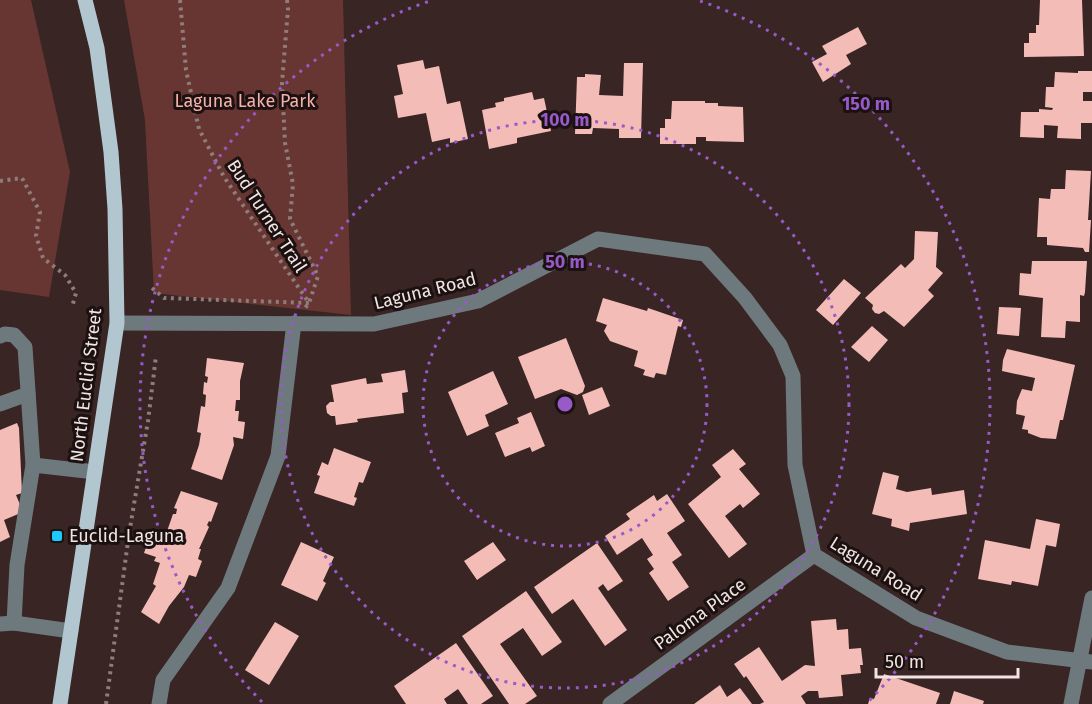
<svg xmlns="http://www.w3.org/2000/svg" width="1092" height="704" font-family="'Fira Sans',sans-serif">
<rect width="100%" height="100%" fill="#392524"/>
<!-- green -->
<g fill="#683632">
<polygon points="0,0 31,0 70,172 49,297 0,290"/>
<polygon points="124,0 343,0 351,315 154,293 145,120"/>
</g>
<!-- building -->
<g fill="#f4bcb7">
<polygon points="1040,0 1082,0 1084,56 1024,57 1024,43 1029,43 1029,33 1036,33 1036,25 1039,25"/>
<polygon points="858,27 867,44 846,55 851,64 823,82 812,62 827,54 822,46"/>
<polygon points="423,60 425,69 439,66 447,104 460,101 468,139 450,143 450,138 432,142 426,113 398,118 394,96 403,94 397,65"/>
<polygon points="624,63 643,63 641,138 619,138 619,129 593,128 592,134 575,134 577,77 585,77 585,74 601,75 599,95 623,96"/>
<polygon points="1078,71 1092,71 1092,92 1083,92 1083,101 1092,101 1092,123 1081,123 1081,139 1057,138 1058,126 1044,125 1044,138 1020,137 1021,112 1039,112 1039,109 1052,110 1053,108 1045,107 1046,87 1054,87 1055,72 1078,73"/>
<polygon points="532,92 534,100 544,98 551,131 517,138 517,143 489,149 482,110 496,107 495,103 504,101 504,98"/>
<polygon points="672,101 705,101 705,103 718,103 718,106 743,107 744,142 706,141 706,137 696,137 696,144 660,144 660,128 665,128 665,119 671,119"/>
<polygon points="1066,170 1091,171 1088,220 1091,220 1089,252 1085,252 1083,248 1047,245 1047,237 1037,237 1039,198 1050,199 1051,189 1065,189"/>
<polygon points="915,231 938,232 936,267 943,273 928,290 934,296 904,327 884,311 879,314 875,313 872,309 873,305 865,298 901,264 905,268 914,259"/>
<polygon points="1032,261 1087,261 1085,292 1084,296 1080,295 1080,322 1066,321 1065,338 1041,337 1043,298 1019,295 1020,273 1031,274"/>
<polygon points="844,279 861,293 833,325 816,310"/>
<polygon points="603,298 647,311 648,308 683,320 681,327 678,326 666,375 656,373 654,378 643,375 645,370 634,366 638,351 610,341 604,331 607,325 596,321"/>
<polygon points="999,307 1021,308 1019,336 997,334"/>
<polygon points="872,326 888,340 869,362 851,347"/>
<polygon points="566,338 585,386 583,392 577,395 561,389 535,399 518,357"/>
<polygon points="1007,349 1075,365 1063,420 1060,420 1056,439 1041,438 1028,433 1028,430 1022,429 1025,416 1016,414 1017,401 1022,389 1032,391 1035,378 1002,371 1003,360"/>
<polygon points="207,358 244,363 240,381 240,400 236,400 235,411 239,411 238,421 245,422 243,439 233,437 234,445 222,480 191,469 199,445 201,433 197,432 201,406 205,407 206,395 203,394 204,382 207,383 208,377 205,376"/>
<polygon points="405,370 408,392 402,393 404,413 357,419 358,422 336,425 335,416 331,416 327,413 326,406 330,402 334,402 331,385 366,378 367,384 383,382 381,374"/>
<polygon points="493,371 508,404 485,415 489,426 467,436 448,392"/>
<polygon points="602,387 610,406 589,415 582,395"/>
<polygon points="531,412 545,446 532,452 530,447 505,457 495,433 519,423 517,418"/>
<polygon points="17,423 19,428 22,493 16,495 23,512 4,520 10,537 0,542 0,430"/>
<polygon points="334,448 371,462 363,483 359,482 354,497 357,498 354,506 314,493 320,476 317,475 322,462 328,465"/>
<polygon points="733,449 746,464 739,469 760,494 743,508 740,504 725,516 747,544 729,558 688,504 721,477 712,465"/>
<polygon points="883,472 899,476 896,489 907,492 931,488 932,495 964,490 967,514 910,523 909,531 891,526 892,519 872,514"/>
<polygon points="181,491 218,503 211,522 209,521 207,525 209,527 199,549 201,549 198,559 202,561 196,577 189,575 184,587 169,606 159,624 141,612 156,586 153,584 160,563 154,561 156,557 144,553 150,536 162,540 165,537 173,514 176,514 177,509 174,508"/>
<polygon points="667,494 685,521 667,533 682,555 672,562 689,587 668,601 649,573 654,569 647,559 653,555 642,538 617,555 605,536 630,519 626,514 654,495 657,501"/>
<polygon points="1036,519 1060,524 1056,547 1046,545 1038,586 1012,581 1011,585 978,579 985,540 1030,549"/>
<polygon points="301,542 334,557 323,581 326,583 317,601 281,585"/>
<polygon points="493,542 506,560 477,580 464,561"/>
<polygon points="597,543 623,581 608,591 603,584 598,588 627,630 605,646 573,599 552,614 534,587"/>
<polygon points="526,591 562,642 542,656 523,628 500,644 537,696 525,704 509,704 462,636"/>
<polygon points="836,619 837,630 848,629 849,649 861,648 863,665 860,665 861,673 841,675 843,696 819,698 818,691 808,691 801,696 806,704 760,704 764,702 746,676 744,678 734,664 759,647 782,681 805,665 815,666 811,621"/>
<polygon points="275,622 299,636 269,685 245,670"/>
<polygon points="456,643 493,696 481,704 468,704 458,689 444,699 447,704 406,704 394,686"/>
<polygon points="884,674 940,693 936,704 868,704 870,698 874,699"/>
<polygon points="720,685 727,697 740,688 752,704 694,704"/>
<polygon points="954,691 984,701 983,704 950,704"/>
</g>
<g fill="none" stroke-linecap="round" stroke-linejoin="round">
<!-- path -->
<g stroke="#8d7d7b" stroke-width="4" stroke-dasharray="3 4.5" stroke-linecap="butt">
<polyline points="180,0 186,70 199,129 224,177 309,303"/>
<polyline points="287,0 288,9 282,83 285,143 293,184 290,219 318,276 309,303 305,308"/>
<polyline points="0,181 22,178 40,212 36,236 43,258 65,275 76,293 72,307"/>
<polyline points="152,288 164,298 309,303"/>
<polyline points="106,704 129,534 148,421 156,356"/>
</g>
<!-- minor -->
<g stroke="#6e797d" stroke-width="15">
<polyline points="117,323 374,324 478,301 598,239 705,254 745,298 780,345 793,376 795,465 814,555 916,618 1007,652 1092,662"/>
<polyline points="0,336 5,334 14,335 25,347 33,465 17,565 14,623 0,624"/>
<polyline points="0,404 28,394"/>
<polyline points="33,465 95,472"/>
<polyline points="14,623 71,631"/>
<polyline points="159,704 163,680 228,588 278,456 294,323"/>
<polyline points="610,704 814,555"/>
<polyline points="1071,704 1092,598"/>
</g>
<!-- major -->
<polyline stroke="#b1c6cf" stroke-width="15" points="60,704 117,323 115,209 111,152 97,48 85,0"/>
</g>
<!-- distance rings -->
<g fill="none" stroke="#985ac8" stroke-width="3" stroke-dasharray="3 6">
<circle cx="565" cy="404" r="142"/>
<circle cx="565" cy="404" r="284"/>
<path d="M262 702A425 425 0 0 1 430 1M700 1A425 425 0 0 1 868 702"/>
</g>
<!-- markers -->
<rect fill="#1acafc" stroke="#1a1110" stroke-width="2" x="51" y="530" width="12" height="12" rx="3"/>
<g text-anchor="middle" dominant-baseline="central" stroke-width="6" stroke-linejoin="round" paint-order="stroke">
<!-- park labels -->
<g font-size="18" fill="#f6b0aa" stroke="#1a1110">
<text x="245" y="101">Laguna Lake Park</text>
</g>
<!-- street labels -->
<g font-size="18" fill="#f1e4e2" stroke="#1a1110">
<text transform="translate(267 216) rotate(57)">Bud Turner Trail</text>
<text transform="translate(425 291) rotate(-14)">Laguna Road</text>
<text transform="translate(86 385) rotate(-83)">North Euclid Street</text>
<text transform="translate(876 569) rotate(32)">Laguna Road</text>
<text transform="translate(700 614) rotate(-36)">Paloma Place</text>
</g>
<!-- poi labels -->
<g font-size="18" fill="#f1e4e2" stroke="#1a1110" text-anchor="start">
<text x="69" y="536">Euclid-Laguna</text>
</g>
</g>
<circle cx="565" cy="404" r="9" fill="#985ac8" stroke="#1a1110" stroke-width="3"/>
<g font-size="18" text-anchor="middle" font-weight="bold" fill="#985ac8" stroke="#1a1110" stroke-width="6" stroke-linejoin="round" paint-order="stroke">
<text x="866" y="110">150 m</text>
<text x="565" y="126">100 m</text>
<text x="565" y="268">50 m</text>
</g>
<!-- scale -->
<path d="M876 668v9h142v-9" fill="none" stroke="#f1e4e2" stroke-width="3"/>
<text x="885" y="668" font-size="18" fill="#f1e4e2" stroke="#1a1110" stroke-width="4.5" paint-order="stroke">50 m</text>
</svg>
